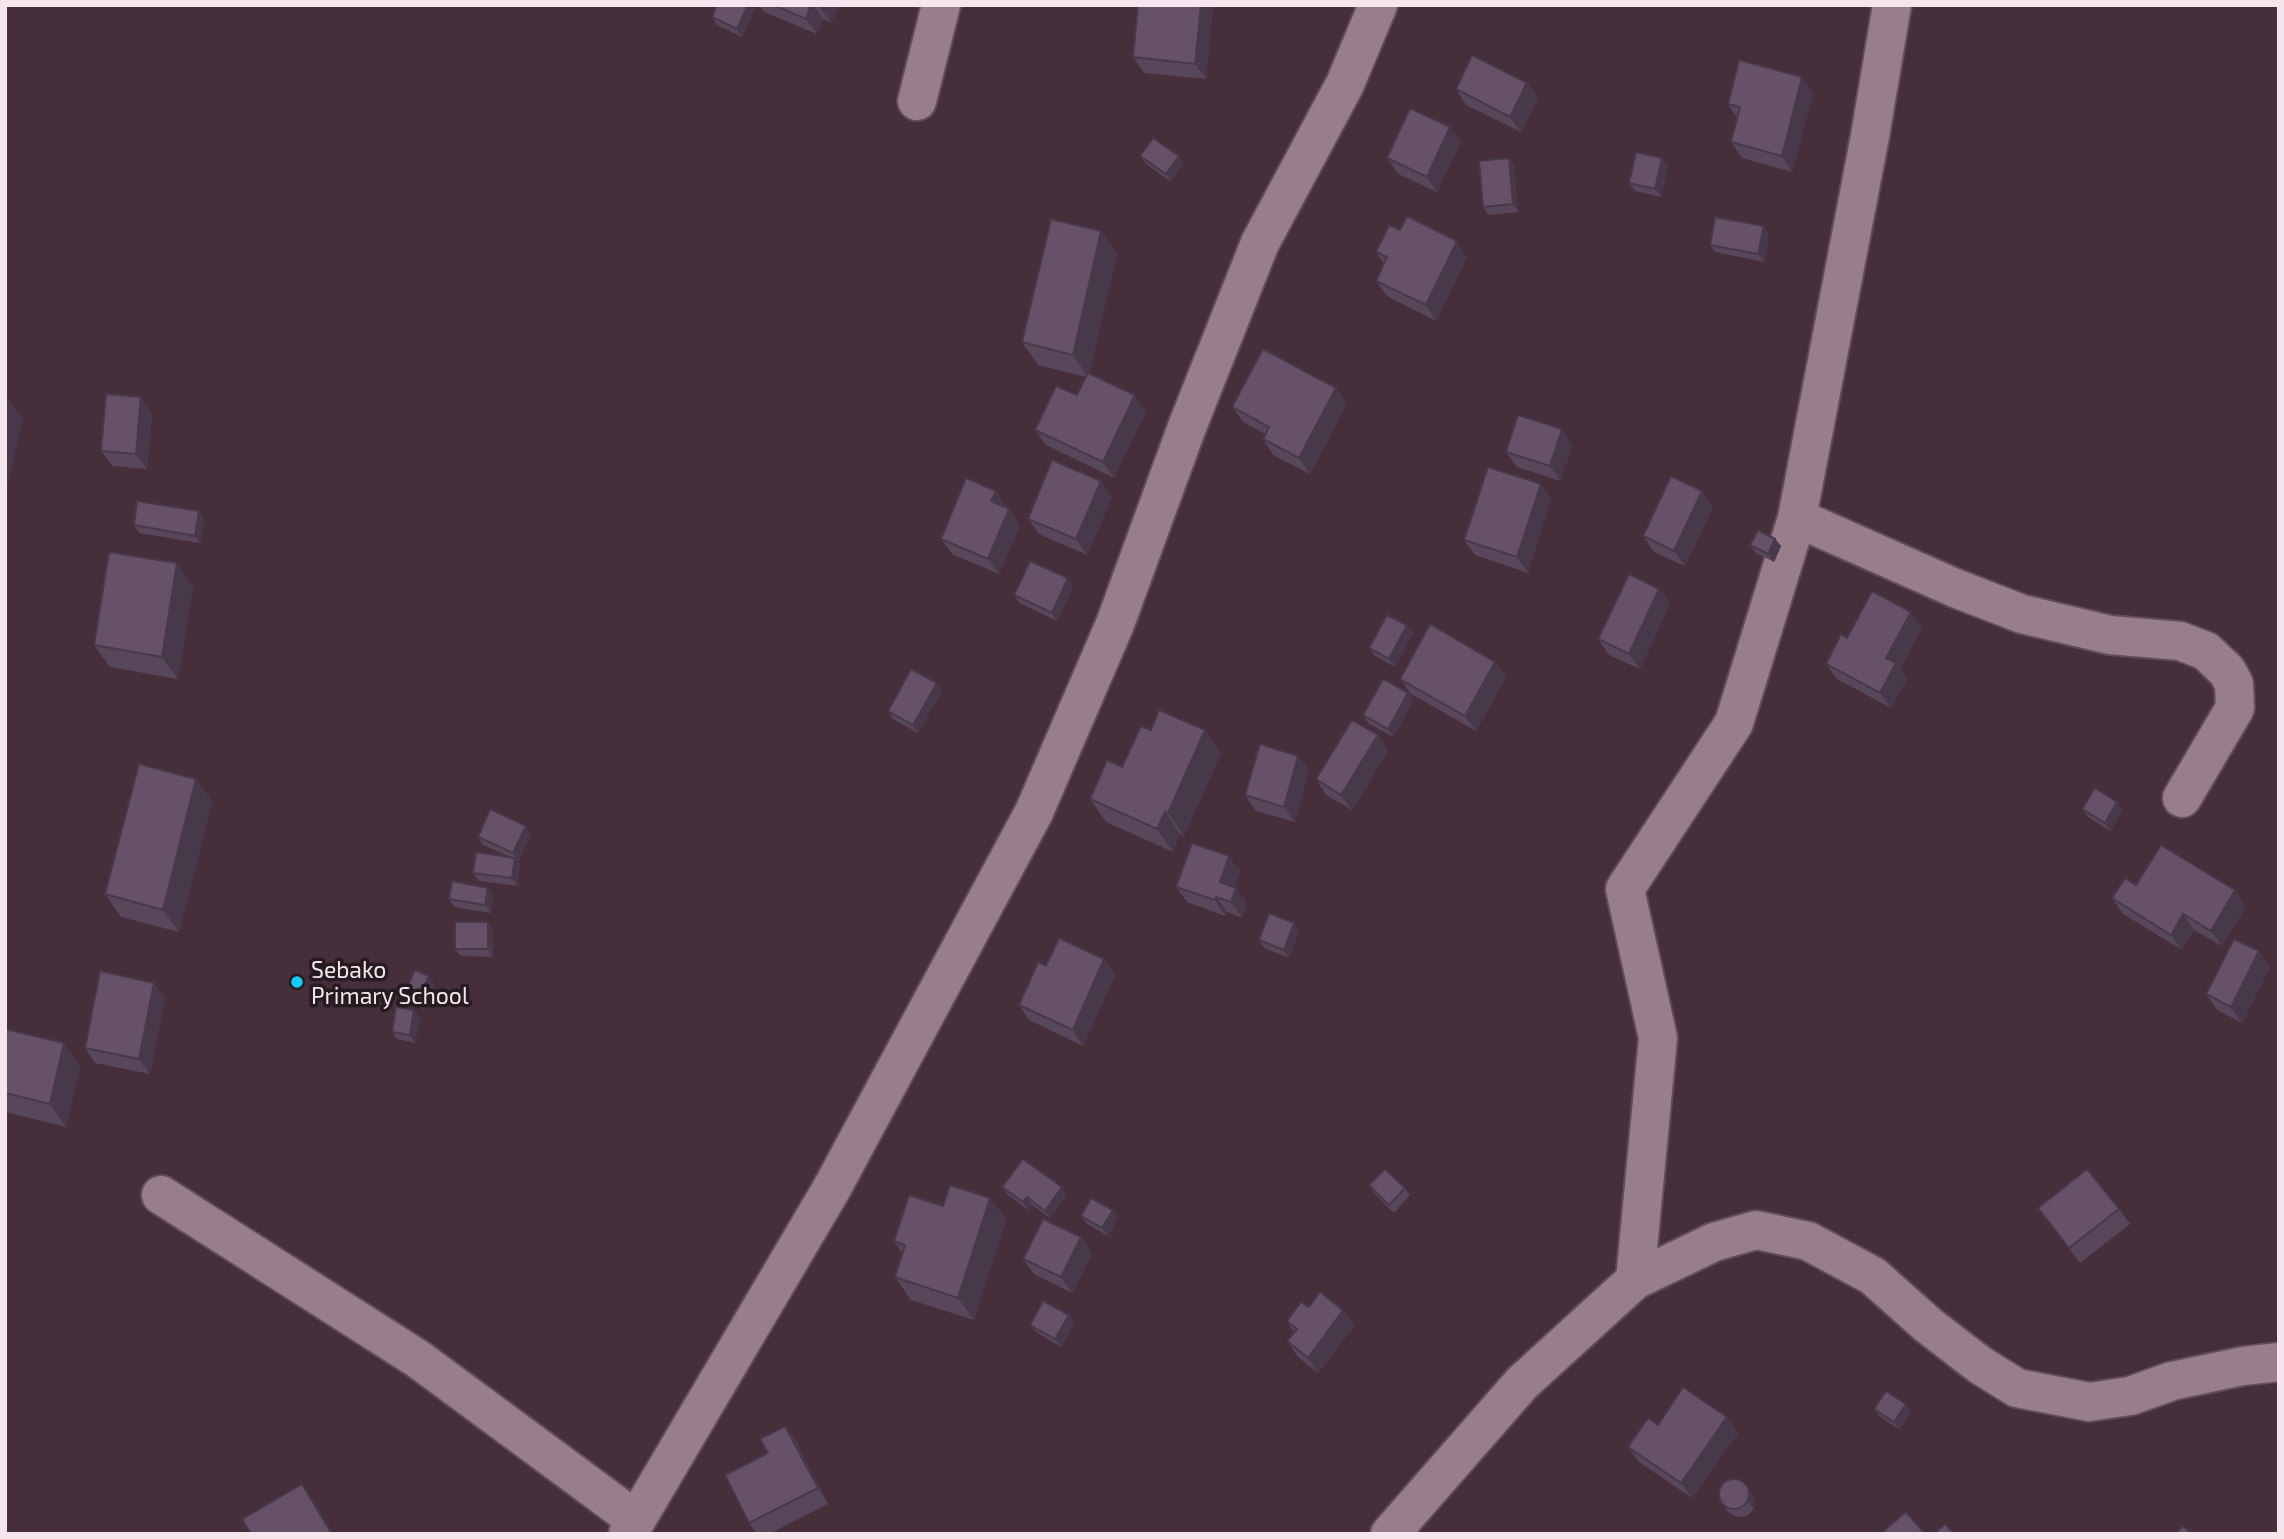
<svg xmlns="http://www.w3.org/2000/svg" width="2284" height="1539" font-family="'Exo 2',sans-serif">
<rect width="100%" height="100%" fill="#462f3b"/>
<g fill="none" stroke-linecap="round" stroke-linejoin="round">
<!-- minor casing -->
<g stroke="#604d57" stroke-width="42">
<g id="minor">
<polyline points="917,101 941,5"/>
<polyline points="1797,518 1955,588 2022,614 2110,635 2180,641 2206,651 2227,671 2234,684 2235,708 2182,798"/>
<polyline points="161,1195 418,1359 636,1520"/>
<polyline points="1635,1280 1658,1038 1625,889 1734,723 1797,518 1870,136 1892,5"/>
<polyline points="628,1534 832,1188 1034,812 1115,624 1187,427 1260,243 1345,84 1378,5"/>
<polyline points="1390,1534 1522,1383 1635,1280 1714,1242 1756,1230 1808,1241 1873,1276 1928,1325 1980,1365 2017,1388 2089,1402 2130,1396 2172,1381 2243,1366 2279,1362"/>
</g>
</g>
<!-- minor -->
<use href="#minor" stroke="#987d8b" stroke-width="38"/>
</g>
<!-- wall -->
<g fill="#58465a">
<polygon points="717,5 752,5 755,9 742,37 717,25 712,17"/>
<polygon points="759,5 839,5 831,23 823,19 817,34 764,12"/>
<polygon points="1213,5 1206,79 1144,73 1133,57"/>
<polygon points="1527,83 1538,98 1521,132 1466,105 1456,89"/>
<polygon points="1813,93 1792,172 1742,158 1731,142 1737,118 1728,104"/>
<polygon points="1461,142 1437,192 1398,174 1387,158"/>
<polygon points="1140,156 1179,156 1184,163 1171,182 1146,164"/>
<polygon points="1509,158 1514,166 1518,212 1489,215 1483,207"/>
<polygon points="1662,158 1668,166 1661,197 1635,191 1629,183"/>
<polygon points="1400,230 1467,257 1436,321 1387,296 1376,281 1384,264 1376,252"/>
<polygon points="1101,231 1117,254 1089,374 1146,411 1114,478 1046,445 1035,430 1077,395 1086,377 1038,365 1022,342"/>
<polygon points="1769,234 1764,262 1715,252 1710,245"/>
<polygon points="1347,404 1310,474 1273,455 1263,439 1265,434 1243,422 1232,407"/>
<polygon points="152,413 147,469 112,466 101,451"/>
<polygon points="1572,445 1560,481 1517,467 1506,452"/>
<polygon points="1101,481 1112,497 1087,555 1039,534 1028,519"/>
<polygon points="1541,484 1551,499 1528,573 1475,555 1464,540"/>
<polygon points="996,491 1006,506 1006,508 1020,525 999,574 952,554 941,539"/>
<polygon points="1713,507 1685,566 1654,552 1643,536"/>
<polygon points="199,511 204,519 200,543 139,533 134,525"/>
<polygon points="1775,539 1781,546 1774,562 1756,553 1750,545"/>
<polygon points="1068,578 1073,586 1057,621 1020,603 1014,595"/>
<polygon points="193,586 178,679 110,667 94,645"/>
<polygon points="1659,589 1670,604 1640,669 1609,655 1598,639"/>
<polygon points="1407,625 1413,633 1395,667 1375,656 1369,648"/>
<polygon points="1922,627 1900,669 1907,679 1891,708 1837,679 1826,664 1847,638"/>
<polygon points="1495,662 1506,677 1476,731 1411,694 1400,679"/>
<polygon points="937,683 942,690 918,733 893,719 888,711"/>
<polygon points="1408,693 1413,701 1393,737 1368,723 1363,715"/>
<polygon points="1151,730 1205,730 1221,753 1184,836 1180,834 1173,852 1106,822 1090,799 1122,767"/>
<polygon points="1378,735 1388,751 1352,810 1326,795 1316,779"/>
<polygon points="1298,756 1309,771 1295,822 1256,811 1245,795"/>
<polygon points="196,779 212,802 179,932 121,917 105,894"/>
<polygon points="2082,809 2123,810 2110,831 2088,817"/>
<polygon points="531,834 519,861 516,860 520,865 517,886 479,881 473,873 510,857 483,845 478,837"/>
<polygon points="1240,871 1234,887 1236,888 1247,903 1242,918 1227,912 1225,916 1187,902 1176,887"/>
<polygon points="2136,885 2235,890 2246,906 2222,946 2194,930 2182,950 2123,914 2112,898"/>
<polygon points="493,896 491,913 454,907 449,899"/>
<polygon points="493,930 493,957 461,956 455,949"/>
<polygon points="1299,931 1289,958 1264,948 1259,940"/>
<polygon points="2259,951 2270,967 2242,1023 2217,1010 2206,994"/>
<polygon points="1104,959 1115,975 1083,1046 1029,1020 1019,1005"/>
<polygon points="429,976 434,984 426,1001 413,995 407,987"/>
<polygon points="165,998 150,1074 95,1063 85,1048"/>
<polygon points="414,1010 420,1018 415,1043 397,1039 392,1032"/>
<polygon points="5,1029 80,1066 66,1127 5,1112"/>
<polygon points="1369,1185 1405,1188 1410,1195 1394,1213 1374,1193"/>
<polygon points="1002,1187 1062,1187 1067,1195 1050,1218 1032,1205 1028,1210 1008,1195"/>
<polygon points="990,1198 1006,1220 974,1320 911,1300 895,1277 902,1253 894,1241 943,1206"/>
<polygon points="2038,1208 2119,1209 2130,1224 2080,1263"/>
<polygon points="1113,1210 1118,1217 1108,1236 1087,1224 1081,1216"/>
<polygon points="1092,1253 1072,1293 1034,1274 1023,1259"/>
<polygon points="1309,1307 1343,1310 1354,1326 1318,1373 1298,1357 1287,1341 1294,1332 1287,1321"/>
<polygon points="1069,1315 1074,1323 1061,1347 1036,1332 1030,1325"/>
<polygon points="1874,1409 1911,1412 1900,1430 1879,1416"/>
<polygon points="1727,1417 1738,1433 1692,1498 1639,1462 1628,1447 1658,1425"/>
<polygon points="785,1426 796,1441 828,1504 769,1534 757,1534 749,1523 768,1453"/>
<polygon points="1745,1483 1755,1499 1754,1509 1747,1516 1737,1517 1728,1512 1723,1504"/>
</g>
<!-- shaded-wall -->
<g fill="#47394a">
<polygon points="748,5 752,5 755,9 742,37 737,29"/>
<polygon points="811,5 813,5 823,19 817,34 806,19"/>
<polygon points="821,5 839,5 831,23 820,7"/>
<polygon points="1201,5 1213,5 1206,79 1195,64"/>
<polygon points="1802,77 1813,93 1792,172 1782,156"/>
<polygon points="1527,83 1538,98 1521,132 1510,117"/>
<polygon points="1450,127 1461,142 1437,192 1427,177"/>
<polygon points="1179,156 1184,163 1171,182 1166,174"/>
<polygon points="1509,158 1514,166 1518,212 1513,204"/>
<polygon points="1662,158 1668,166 1661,197 1655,189"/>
<polygon points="1764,226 1769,234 1764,262 1758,254"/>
<polygon points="1101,231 1117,254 1088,377 1073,355"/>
<polygon points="1457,241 1467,257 1436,321 1426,305"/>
<polygon points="1336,388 1347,404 1310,474 1299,458"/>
<polygon points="1135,395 1146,411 1114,478 1103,462"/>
<polygon points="7,397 23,420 5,497 5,405"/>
<polygon points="141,397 152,413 147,469 136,454"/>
<polygon points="1562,429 1572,445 1560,481 1550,466"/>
<polygon points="1101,481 1112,497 1087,555 1076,539"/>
<polygon points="1541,484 1551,499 1528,573 1517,557"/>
<polygon points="996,491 1006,506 1002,517 991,501"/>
<polygon points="1702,491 1713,507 1685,566 1674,551"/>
<polygon points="1009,509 1020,525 999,574 988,559"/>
<polygon points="199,511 204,519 200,543 195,536"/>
<polygon points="1775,539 1781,546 1774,562 1768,554"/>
<polygon points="177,563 193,586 178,679 162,657"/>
<polygon points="1068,578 1073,586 1057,621 1052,613"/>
<polygon points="1659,589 1670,604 1640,669 1629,654"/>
<polygon points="1911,612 1922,627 1900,669 1907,679 1891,708 1880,693 1886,658"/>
<polygon points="1407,625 1413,633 1395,667 1389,659"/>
<polygon points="1495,662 1506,677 1476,731 1465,716"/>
<polygon points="937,683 942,690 918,733 913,725"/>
<polygon points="1408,693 1413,701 1393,737 1388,729"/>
<polygon points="1205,730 1221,753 1184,836 1168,813"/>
<polygon points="1378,735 1388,751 1352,810 1341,795"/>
<polygon points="1298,756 1309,771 1295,822 1284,807"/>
<polygon points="196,779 212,802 179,932 163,910"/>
<polygon points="2117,802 2123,810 2110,831 2105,823"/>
<polygon points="1165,812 1180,834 1173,852 1157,829"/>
<polygon points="526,826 531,834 519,861 513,853"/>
<polygon points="1229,856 1240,871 1230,897 1220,882"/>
<polygon points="515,858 520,865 517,886 512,878"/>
<polygon points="488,888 493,896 491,913 485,905"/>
<polygon points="1236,888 1247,903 1242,918 1231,902"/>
<polygon points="2235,890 2246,906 2222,946 2211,931"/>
<polygon points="1216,897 1227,912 1225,916 1215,900"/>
<polygon points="2183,914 2194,930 2182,950 2171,935"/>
<polygon points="488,922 493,930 493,957 488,949"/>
<polygon points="1294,923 1299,931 1289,958 1284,950"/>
<polygon points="2259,951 2270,967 2242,1023 2231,1007"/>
<polygon points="1104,959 1115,975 1083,1046 1073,1030"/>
<polygon points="429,976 434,984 426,1001 421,993"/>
<polygon points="154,983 165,998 150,1074 139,1059"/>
<polygon points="414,1010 420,1018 415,1043 410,1035"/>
<polygon points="64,1043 80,1066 66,1127 50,1104"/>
<polygon points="1062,1187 1067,1195 1050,1218 1045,1211"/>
<polygon points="1027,1197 1032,1205 1028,1210 1023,1202"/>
<polygon points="990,1198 1006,1220 974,1320 958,1298"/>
<polygon points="1113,1210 1118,1217 1108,1236 1102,1228"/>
<polygon points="1081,1237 1092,1253 1072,1293 1061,1277"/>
<polygon points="1343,1310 1354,1326 1318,1373 1308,1358"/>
<polygon points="1069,1315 1074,1323 1061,1347 1055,1339"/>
<polygon points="1906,1404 1911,1412 1900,1430 1894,1422"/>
<polygon points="1727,1417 1738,1433 1692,1498 1681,1483"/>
<polygon points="785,1426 796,1441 828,1504 818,1488"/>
<polygon points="1745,1483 1755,1499 1754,1509 1748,1501"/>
<polygon points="302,1484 313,1499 334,1534 332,1534"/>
</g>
<!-- building -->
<g fill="#665169" stroke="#47394a" stroke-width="2">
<polygon points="717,5 748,5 737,29 712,17"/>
<polygon points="773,5 811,5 806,19"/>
<polygon points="1138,5 1201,5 1195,64 1133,57"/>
<polygon points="1472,55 1527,83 1510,117 1456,89"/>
<polygon points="1739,60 1802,77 1782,156 1731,142 1740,107 1728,104"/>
<polygon points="1410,108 1450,127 1427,177 1387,158"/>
<polygon points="1153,138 1179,156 1166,174 1140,156"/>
<polygon points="1636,152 1662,158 1655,189 1629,183"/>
<polygon points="1509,158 1513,204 1483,207 1479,161"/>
<polygon points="1407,216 1457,241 1426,305 1376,281 1387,257 1376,252 1389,225 1400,230"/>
<polygon points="1715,217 1764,226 1758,254 1710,245"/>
<polygon points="1051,219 1101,231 1073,355 1022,342"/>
<polygon points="1263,349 1336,388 1299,458 1263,439 1269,427 1232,407"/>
<polygon points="1088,373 1135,395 1103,462 1035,430 1056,386 1077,395"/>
<polygon points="106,394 141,397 136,454 101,451"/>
<polygon points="1518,415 1562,429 1550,466 1506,452"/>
<polygon points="1052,460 1101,481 1076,539 1028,519"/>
<polygon points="1488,467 1541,484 1517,557 1464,540"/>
<polygon points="1671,476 1702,491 1674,551 1643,536"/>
<polygon points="966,478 996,491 991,501 1009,509 988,559 941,539"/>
<polygon points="137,501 199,511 195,536 134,525"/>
<polygon points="1758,530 1775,539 1768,554 1750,545"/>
<polygon points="109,552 177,563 162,657 94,645"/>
<polygon points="1030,561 1068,578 1052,613 1014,595"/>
<polygon points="1629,574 1659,589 1629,654 1598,639"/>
<polygon points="1872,591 1911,612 1886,658 1896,663 1880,693 1826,664 1841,634 1847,638"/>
<polygon points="1387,615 1407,625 1389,659 1369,648"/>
<polygon points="1430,624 1495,662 1465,716 1400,679"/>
<polygon points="911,669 937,683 913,725 888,711"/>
<polygon points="1383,679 1408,693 1388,729 1363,715"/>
<polygon points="1159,710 1205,730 1168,813 1165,812 1157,829 1090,799 1107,760 1122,767 1141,726 1151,730"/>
<polygon points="1352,720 1378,735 1341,795 1316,779"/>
<polygon points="1260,744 1298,756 1284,807 1245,795"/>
<polygon points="139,764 196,779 163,910 105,894"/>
<polygon points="2095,788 2117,802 2105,823 2082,809"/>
<polygon points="490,809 526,826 513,853 478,837"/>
<polygon points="1192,843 1229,856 1220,882 1236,888 1231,902 1216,897 1215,900 1176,887"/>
<polygon points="2161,845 2235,890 2211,931 2183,914 2171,935 2112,898 2125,878 2136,885"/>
<polygon points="476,852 515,858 512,878 473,873"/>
<polygon points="452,881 488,888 485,905 449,899"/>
<polygon points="1269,913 1294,923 1284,950 1259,940"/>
<rect x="455" y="922" width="33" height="27"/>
<polygon points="1059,938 1104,959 1073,1030 1019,1005 1038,962 1046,966"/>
<polygon points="2234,939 2259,951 2231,1007 2206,994"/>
<polygon points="415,970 429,976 421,993 407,987"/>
<polygon points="100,971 154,983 139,1059 85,1048"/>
<polygon points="396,1007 414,1010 410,1035 392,1032"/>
<polygon points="5,1029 64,1043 50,1104 5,1093"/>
<polygon points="1023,1159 1062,1187 1045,1211 1027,1197 1023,1202 1002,1187"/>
<polygon points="1385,1169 1405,1188 1389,1205 1369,1185"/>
<polygon points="2087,1169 2119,1209 2069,1248 2038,1208"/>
<polygon points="950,1185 990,1198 958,1298 895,1277 905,1245 894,1241 909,1195 943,1206"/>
<polygon points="1091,1198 1113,1210 1102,1228 1081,1216"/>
<polygon points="1043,1219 1081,1237 1061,1277 1023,1259"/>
<polygon points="1320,1292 1343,1310 1308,1358 1287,1341 1297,1329 1287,1321 1301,1302 1309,1307"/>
<polygon points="1043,1301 1069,1315 1055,1339 1030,1325"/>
<polygon points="1683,1387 1727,1417 1681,1483 1628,1447 1648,1418 1658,1425"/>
<polygon points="1886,1391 1906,1404 1894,1422 1874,1409"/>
<polygon points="785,1426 818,1488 749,1523 725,1475 768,1453 760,1439"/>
<circle cx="1734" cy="1494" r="15"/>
<polygon points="302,1484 332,1534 251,1534 242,1519"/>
<polygon points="1906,1512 1925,1534 1880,1534"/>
<polygon points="1945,1524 1954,1534 1934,1534"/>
<polygon points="2183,1526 2192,1534 2178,1534 2177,1532"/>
</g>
<!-- markers -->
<circle fill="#16cafb" stroke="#251b20" stroke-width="2.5" cx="297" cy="982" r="7"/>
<g text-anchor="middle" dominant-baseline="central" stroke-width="7" stroke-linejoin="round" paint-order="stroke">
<!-- poi labels -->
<g font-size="23" fill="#f5e6ed" stroke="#251b20" text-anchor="start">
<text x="311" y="969">Sebako<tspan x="311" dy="26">Primary School</tspan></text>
</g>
</g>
<!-- border -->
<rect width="2284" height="1539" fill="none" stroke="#f5e6ed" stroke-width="14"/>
</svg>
